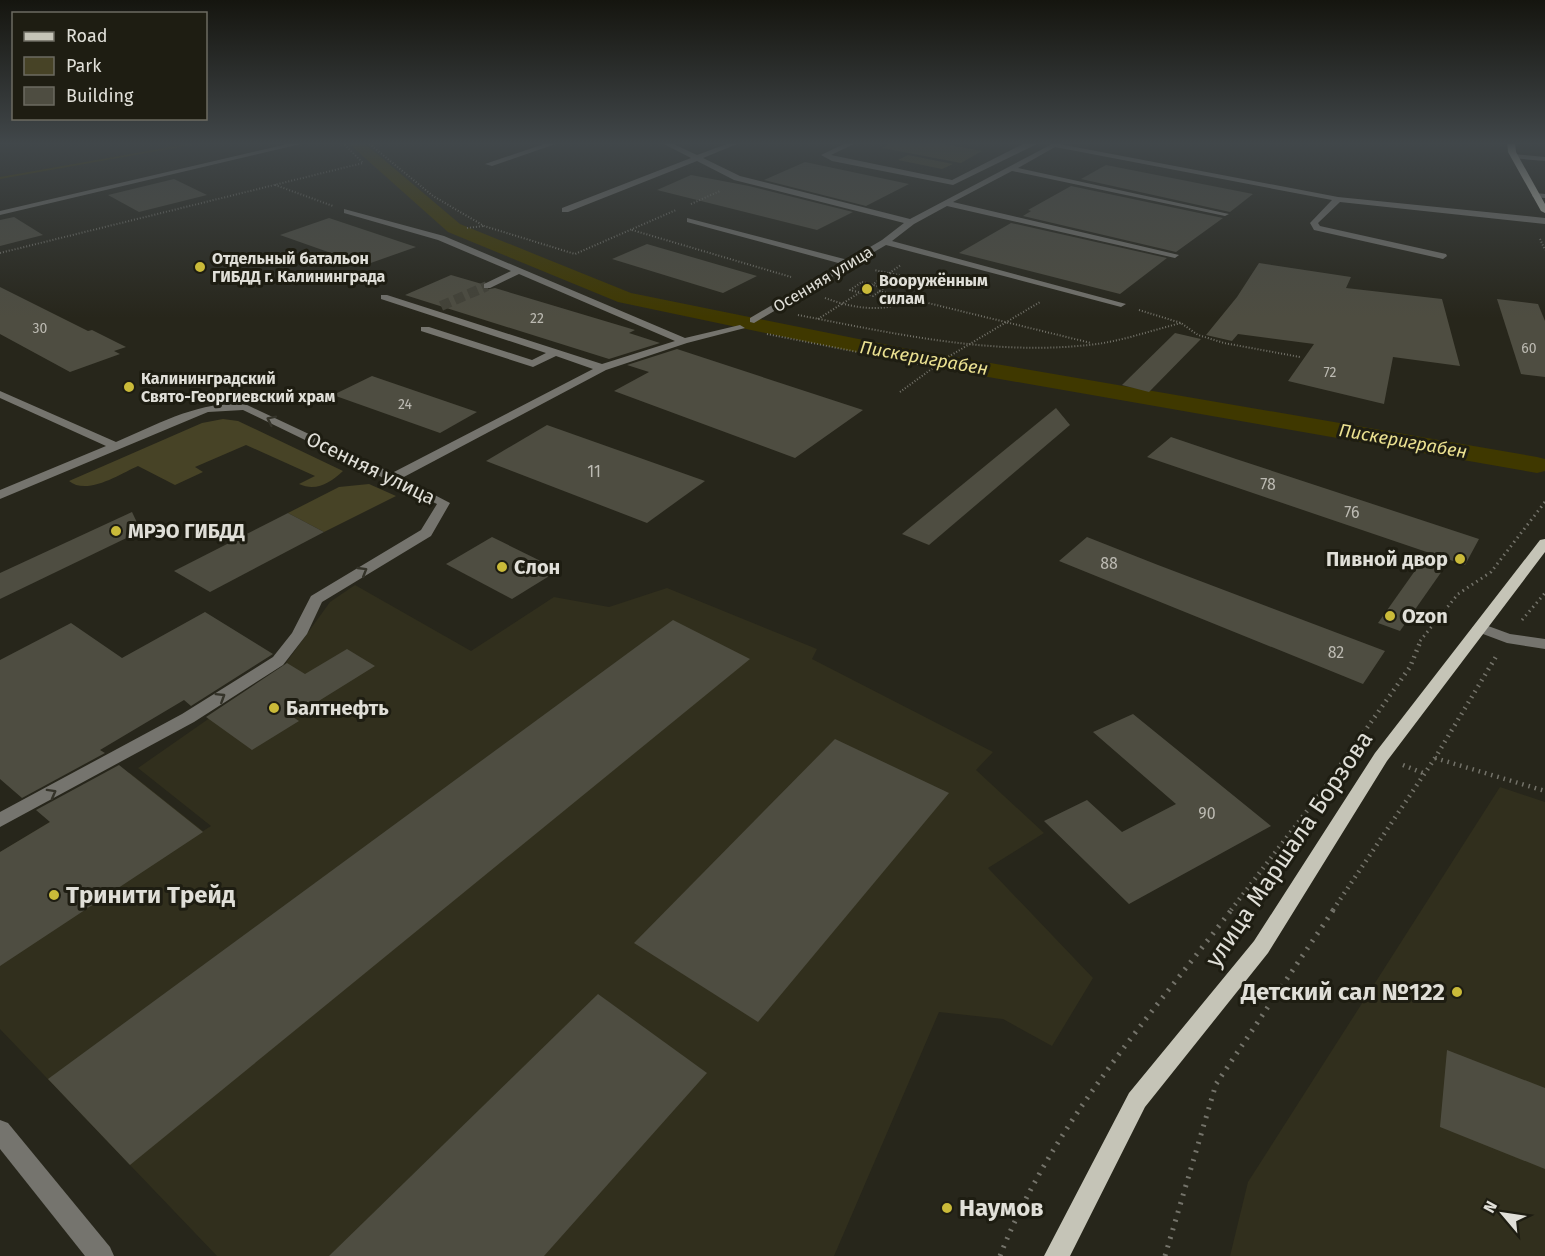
<svg xmlns="http://www.w3.org/2000/svg" width="1545" height="1256" font-family="'Fira Sans',sans-serif">
<rect width="100%" height="100%" fill="#27261b"/>
<!-- built -->
<g fill="#312f1d">
<polygon points="355,585 471,651 554,597 609,607 667,588 817,649 812,659 993,752 976,770 1044,833 988,868 1093,978 1052,1046 1003,1019 939,1012 834,1256 217,1256 0,1029 0,852 130,773 203,831 211,826 138,768 283,667 330,602"/>
<polygon points="1500,787 1545,802 1545,1256 1230,1256 1248,1182"/>
</g>
<!-- green -->
<g fill="#474326">
<polygon points="893,142 933,142 982,151 961,163 882,148"/>
<polygon points="908,155 953,164 942,169 898,160"/>
<path d="M223,419L238,421L343,471C330,483 316,492 299,484L315,476L246,445L195,467L203,472L175,485L138,466C120,474 87,496 69,481L202,423Z"/>
<polygon points="369,484 396,496 324,532 288,513 339,487"/>
</g>
<g fill="none" stroke-linecap="round" stroke-linejoin="round">
<!-- stream -->
<polygon fill="#3f3800" fill-rule="evenodd" points="199,142 208,142 0,179 0,177"/>
<!-- canal -->
<polygon fill="#3f3800" fill-rule="evenodd" points="347,142 363,142 460,224 631,293 903,348 1537,457 1545,459 1545,471 1537,473 903,362 618,302 448,232"/>
</g>
<!-- building -->
<g fill="#4e4d41">
<polygon points="805,162 909,184 866,206 764,180"/>
<polygon points="1106,165 1253,194 1230,212 1081,179"/>
<polygon points="691,175 749,186 853,212 817,230 657,190"/>
<polygon points="174,179 207,195 139,212 108,195"/>
<polygon points="1071,186 1223,218 1176,252 1023,216 1031,211 1028,210"/>
<polygon points="14,217 43,235 0,246 0,220"/>
<polygon points="329,218 416,247 365,265 280,235"/>
<polygon points="1011,223 1167,258 1120,294 959,253"/>
<polygon points="647,244 757,276 723,293 612,259"/>
<polygon points="1259,263 1351,277 1346,288 1442,299 1460,366 1393,357 1384,404 1288,381 1314,344 1238,334 1232,341 1206,335 1237,297"/>
<polygon points="451,275 482,284 484,290 495,288 635,330 629,333 660,343 609,359 405,295"/>
<polygon points="0,287 88,331 92,330 126,347 114,351 120,354 70,372 0,334"/>
<polygon points="1497,299 1538,304 1545,321 1545,377 1521,374"/>
<polygon points="1175,333 1201,339 1149,392 1122,385"/>
<polygon points="677,349 863,410 795,458 614,391 649,372 627,365"/>
<polygon points="372,376 477,412 440,433 333,395"/>
<polygon points="1056,408 1070,425 929,545 902,534"/>
<polygon points="547,425 705,481 647,523 486,461"/>
<polygon points="1171,437 1236,459 1479,539 1465,565 1147,457"/>
<polygon points="132,512 141,531 0,599 0,573"/>
<polygon points="288,513 324,532 210,592 174,571"/>
<polygon points="492,537 559,570 512,599 446,564"/>
<polygon points="1087,537 1158,565 1385,651 1363,684 1059,561"/>
<polygon points="1424,558 1442,571 1400,631 1378,623"/>
<polygon points="205,612 273,654 191,706 184,700 100,750 105,753 22,798 0,779 0,660 71,623 122,658"/>
<polygon points="673,620 750,659 130,1165 48,1079"/>
<polygon points="347,649 375,666 293,717 299,721 252,750 206,717 287,663 305,674"/>
<polygon points="1133,714 1271,826 1129,904 1044,821 1087,800 1122,832 1176,804 1093,732"/>
<polygon points="835,739 949,793 758,1022 634,943"/>
<polygon points="119,765 203,832 0,966 0,852 50,822 36,810"/>
<polygon points="598,994 707,1073 544,1256 329,1256"/>
<polygon points="1447,1050 1545,1088 1545,1169 1440,1127"/>
</g>
<g fill="none" stroke-linecap="round" stroke-linejoin="round">
<!-- minor-tunnel -->
<polyline stroke="#434237" stroke-width="10" stroke-dasharray="10 5" stroke-linecap="butt" points="441,306 487,286"/>
<!-- path-far3 -->
<g stroke="#74736a" stroke-width="2" stroke-dasharray="1 2" stroke-linecap="butt">
<polyline points="367,142 433,196 484,226 575,254 676,210"/>
<polyline points="275,185 333,206"/>
<polyline points="691,204 720,191"/>
<polyline points="467,228 483,226"/>
<polyline points="632,230 791,277"/>
<polyline points="1540,239 1545,250"/>
<polyline points="0,253 363,163 342,142"/>
<polygon points="862,282 884,288 873,296 850,290"/>
<polyline points="872,285 901,265"/>
<polyline points="879,291 1091,343"/>
<path d="M825,298C858,310 892,315 921,292L908,277L874,270"/>
<polyline points="1139,310 1181,323 1198,335 1224,343 1300,357"/>
<path d="M798,315C897,334 996,357 1097,344C1125,340 1153,330 1181,323"/>
<polyline points="818,319 859,293"/>
<polyline points="767,334 933,367"/>
<polyline points="900,392 948,357 1040,302"/>
</g>
<!-- path-far2 -->
<g stroke="#74736a" stroke-width="3" stroke-dasharray="1.5 4" stroke-linecap="butt">
<polyline points="1522,620 1545,593"/>
<polyline points="1420,641 1458,594 1491,572 1545,502"/>
</g>
<!-- path-far1 -->
<g stroke="#74736a" stroke-width="4.5" stroke-dasharray="1.5 5" stroke-linecap="butt">
<polyline points="1435,758 1545,791"/>
<polyline points="1403,765 1423,773"/>
<polyline points="1231,910 1323,790 1410,667 1421,640"/>
<polyline points="1333,910 1435,758 1497,655"/>
</g>
<!-- path -->
<g stroke="#74736a" stroke-width="5" stroke-dasharray="2 7" stroke-linecap="butt">
<path d="M1000,1256C1051,1126 1148,1019 1232,909"/>
<polyline points="1165,1256 1216,1084 1334,909"/>
</g>
<!-- minor -->
<g fill="#75746e" fill-rule="evenodd">
<polygon points="296,142 309,142 0,215 0,211"/>
<polygon points="550,142 561,142 492,166 485,164"/>
<polygon points="660,142 669,142 697,155 732,142 742,142 703,158 740,176 910,219 1054,143 1338,197 1545,218 1545,224 1340,202 1318,223 1320,226 1446,254 1447,256 1443,259 1314,230 1310,223 1332,200 1055,147 1018,168 1229,214 1225,216 1012,171 953,202 1179,255 1175,258 947,206 914,224 892,241 1126,304 1121,307 886,245 754,323 750,322 750,318 842,264 687,222 687,218 848,260 882,240 904,223 734,180 697,161 568,212 562,212 562,208 691,158"/>
<polygon points="848,142 858,142 831,155 952,180 1027,142 1037,144 953,185 832,161 821,155"/>
<polygon points="1514,154 1545,157 1545,161 1511,158"/>
<polygon points="1536,193 1545,194 1545,198 1533,197 1532,195"/>
<path d="M344,209L444,236L685,338L740,325L745,328L687,343L606,370L402,478L450,503L431,536L322,602L307,634L283,665L194,722L0,827V812L182,714L273,657L292,633L311,596L421,530L437,504L243,410L208,412L0,499V490L106,446L0,398V391L116,442C158,424 198,401 245,404L392,473L593,369L556,356L533,367L421,331V327H429L532,360L546,353L381,299V295H387L602,364L675,341L519,274L490,288H484V284L511,271L438,240L344,213Z"/>
<polygon points="1480,623 1510,634 1545,639 1545,649 1507,643 1475,631 1472,628 1475,625"/>
<polygon points="0,1120 8,1123 110,1247 114,1256 85,1256 0,1149"/>
</g>
<!-- major -->
<g fill="#c5c4b7" fill-rule="evenodd">
<polygon points="1507,142 1515,142 1516,152 1545,204 1545,213 1541,211 1508,152"/>
<polygon points="1545,539 1545,552 1387,761 1268,953 1145,1107 1070,1256 1044,1256 1129,1093 1254,941 1375,753 1540,540"/>
</g>
</g>
<!-- one-way arrows -->
<defs><path id="oneway-chevron" d="M-2-3.5L2.5 0L-2 3.5" fill="none" stroke-width="1.6" stroke-linecap="round" stroke-linejoin="round" transform="scale(1.5)"/></defs>
<g stroke="#343329">
<use href="#oneway-chevron" transform="translate(271 420) rotate(-154)"/>
<use href="#oneway-chevron" transform="translate(363 571) rotate(-31)"/>
<use href="#oneway-chevron" transform="translate(221 697) rotate(-32)"/>
<use href="#oneway-chevron" transform="translate(52 793) rotate(-29)"/>
</g>
<!-- sky -->
<linearGradient id="sky" x2="0" y2="1"><stop stop-color="#15150f"/><stop offset="0.45" stop-color="#41474a"/><stop offset="1" stop-color="#41474a" stop-opacity="0"/></linearGradient>
<rect width="1545" height="318" fill="url(#sky)"/>
<!-- markers -->
<g fill="#caba39" stroke="#1e1d12" stroke-width="2">
<circle cx="200" cy="267" r="6"/>
<circle cx="867" cy="289" r="6"/>
<circle cx="129" cy="387" r="6"/>
<circle cx="116" cy="531" r="6"/>
<circle cx="1460" cy="559" r="6"/>
<circle cx="502" cy="567" r="6"/>
<circle cx="1390" cy="616" r="6"/>
<circle cx="274" cy="708" r="6"/>
<circle cx="54" cy="895" r="6"/>
<circle cx="1457" cy="992" r="6"/>
<circle cx="947" cy="1208" r="6"/>
</g>
<g text-anchor="middle" dominant-baseline="central" stroke-width="6" stroke-linejoin="round" paint-order="stroke">
<!-- far-number labels -->
<g font-size="14" fill="#bcbab2">
<text x="537" y="318">22</text>
<text x="40" y="328">30</text>
<text x="1529" y="348">60</text>
<text x="1330" y="372">72</text>
<text x="405" y="404">24</text>
</g>
<!-- far-poi labels -->
<g font-size="16" font-weight="bold" fill="#e0dfd8" stroke="#1e1d12" text-anchor="start">
<text x="212" y="258">Отдельный батальон<tspan x="212" dy="18">ГИБДД г. Калининграда</tspan></text>
<text x="879" y="280">Вооружённым<tspan x="879" dy="18">силам</tspan></text>
<text x="141" y="378">Калининградский<tspan x="141" dy="18">Свято-Георгиевский храм</tspan></text>
</g>
<!-- far-street labels -->
<g font-size="16" fill="#e0dfd8" stroke="#1e1d12">
<text transform="translate(823 279) rotate(-31)">Осенняя улица</text>
</g>
<!-- number labels -->
<g font-size="16" fill="#bcbab2">
<text x="594" y="471">11</text>
<text x="1268" y="484">78</text>
<text x="1352" y="512">76</text>
<text x="1109" y="563">88</text>
<text x="1336" y="652">82</text>
<text x="1207" y="813">90</text>
</g>
<!-- far-water labels -->
<g font-size="18" font-style="italic" fill="#ebe191" stroke="#1e1d12">
<text transform="translate(924 358) rotate(10)">Пискериграбен</text>
<text transform="translate(1403 441) rotate(10)">Пискериграбен</text>
</g>
<!-- street labels -->
<g font-size="20" fill="#e0dfd8" stroke="#1e1d12">
<text transform="translate(371 468) rotate(26)">Осенняя улица</text>
</g>
<!-- poi labels -->
<g font-size="20" font-weight="bold" fill="#e0dfd8" stroke="#1e1d12" text-anchor="start">
<text x="128" y="531">МРЭО ГИБДД</text>
<text x="1448" y="559" text-anchor="end">Пивной двор</text>
<text x="514" y="567">Слон</text>
<text x="1402" y="616">Ozon</text>
<text x="286" y="708">Балтнефть</text>
</g>
<!-- near-street labels -->
<g font-size="24" fill="#e0dfd8" stroke="#1e1d12">
<text transform="translate(1289 849) rotate(-56)">улица Маршала Борзова</text>
</g>
<!-- near-poi labels -->
<g font-size="24" font-weight="bold" fill="#e0dfd8" stroke="#1e1d12" text-anchor="start">
<text x="66" y="895">Тринити Трейд</text>
<text x="1445" y="992" text-anchor="end">Детский сал №122</text>
<text x="959" y="1208">Наумов</text>
</g>
</g>
<!-- legend -->
<rect x="12" y="12" width="195" height="108" fill="#1e1d12" stroke="#6c6b61" stroke-width="1.5"/>
<rect x="24" y="32" width="30" height="9" fill="#c5c4b7" stroke="#6c6b61" stroke-width="1.5"/>
<text x="66" y="42" font-size="18" fill="#e0dfd8">Road</text>
<rect x="24" y="57" width="30" height="18" fill="#474326" stroke="#6c6b61" stroke-width="1.5"/>
<text x="66" y="72" font-size="18" fill="#e0dfd8">Park</text>
<rect x="24" y="87" width="30" height="18" fill="#4e4d41" stroke="#6c6b61" stroke-width="1.5"/>
<text x="66" y="102" font-size="18" fill="#e0dfd8">Building</text>
<!-- north arrow -->
<g transform="translate(1503 1214) rotate(299)" stroke="#1e1d12" stroke-width="4.5" paint-order="stroke">
<path d="M0-4.5L10 22L0 15L-10 22Z" fill="#e0dfd8"/>
<text y="-9" font-size="16" font-weight="bold" text-anchor="middle" fill="#e0dfd8">N</text>
</g>
</svg>
